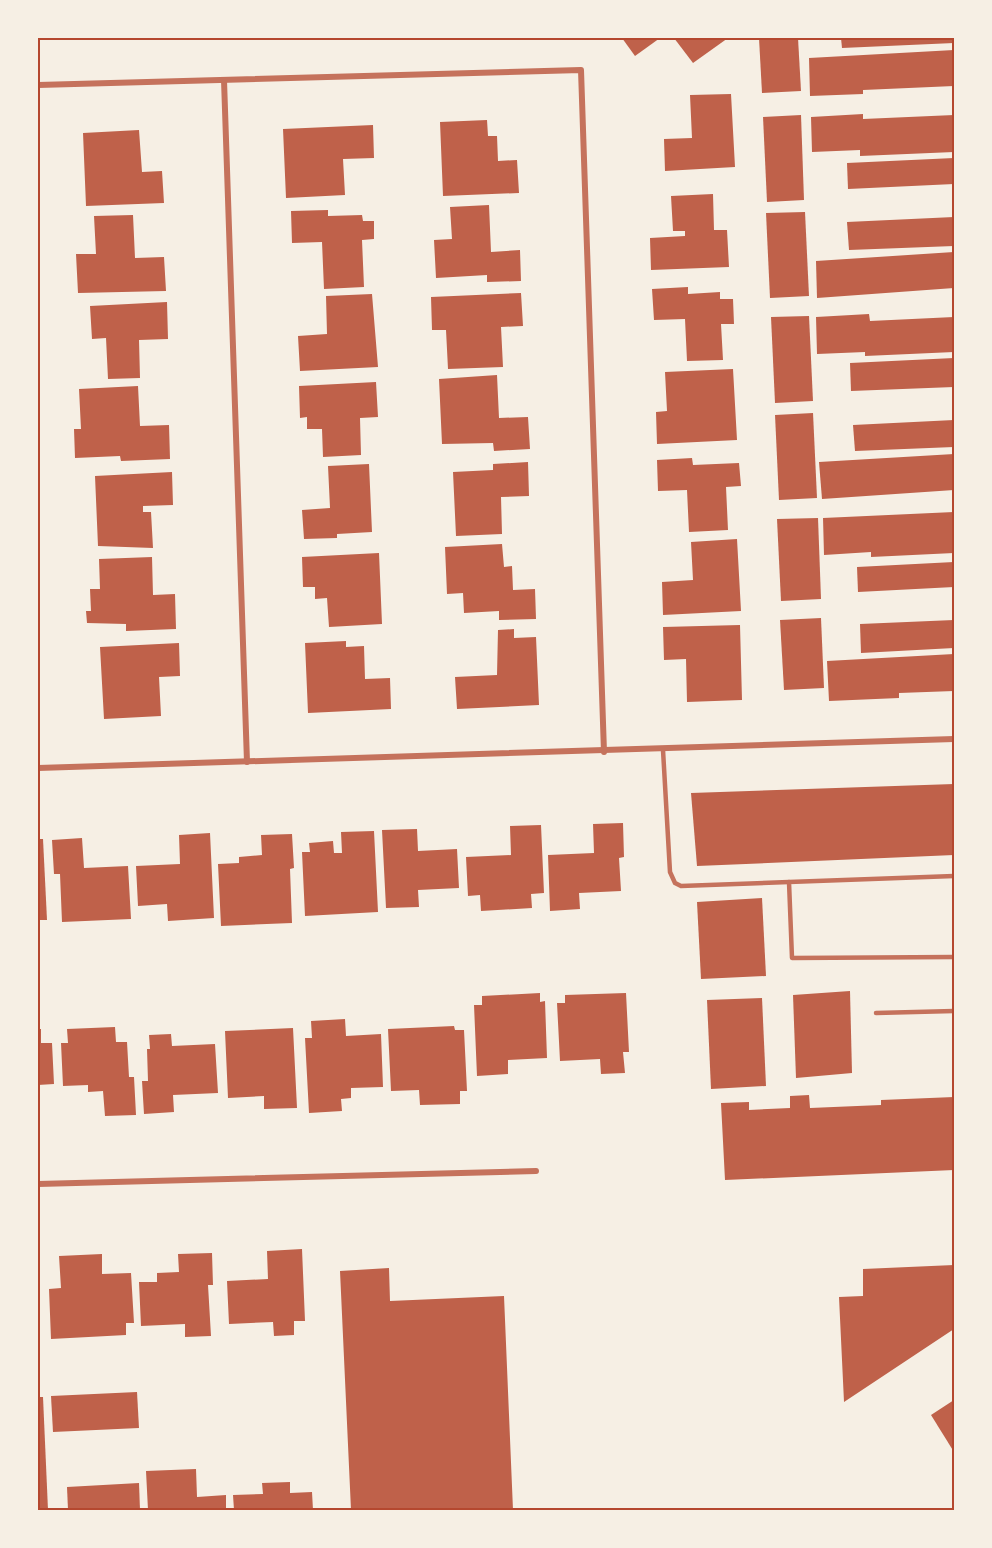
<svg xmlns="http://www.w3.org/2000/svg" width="992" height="1548" font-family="Cabin,sans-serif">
<rect width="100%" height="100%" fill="#f6efe4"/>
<!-- building -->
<g fill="#bf614a">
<polygon points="622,38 660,38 635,56"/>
<polygon points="674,38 728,38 693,63"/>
<polygon points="759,38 798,38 801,91 762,93"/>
<polygon points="841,38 954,38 954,43 842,48"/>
<polygon points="954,50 954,86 863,90 863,94 810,96 809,58"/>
<polygon points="731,94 735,167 665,171 664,139 692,138 690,95"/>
<polygon points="863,114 863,119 954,115 954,152 860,156 860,150 812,152 811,117"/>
<polygon points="801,115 804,200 767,202 763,117"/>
<polygon points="487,120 488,136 497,136 498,161 517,160 519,193 443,196 440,122"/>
<polygon points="373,125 374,158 343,159 345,195 286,198 283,129"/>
<polygon points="139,130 142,172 162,171 164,203 86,206 83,133"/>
<polygon points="954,158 954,184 848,189 847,163"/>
<polygon points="713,194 714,230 727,230 729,267 651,270 650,238 685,236 685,231 673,231 671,196"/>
<polygon points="489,205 491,252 520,250 521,281 487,282 487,275 436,278 434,240 452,239 450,207"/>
<polygon points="328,210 328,216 362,215 363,221 374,221 374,239 362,240 364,287 324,289 322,242 292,243 291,211"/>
<polygon points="805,212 809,296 770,298 766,213"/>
<polygon points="133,215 135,258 164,257 166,291 78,293 76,254 96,254 94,216"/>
<polygon points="954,217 954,246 849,250 847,222"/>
<polygon points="954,252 954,288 817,298 816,261"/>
<polygon points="688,287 688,294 720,292 720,299 733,299 734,324 721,324 723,360 687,361 685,319 654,320 652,289"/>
<polygon points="521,293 523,326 501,327 503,367 448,369 446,330 432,330 431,297"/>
<polygon points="372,294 378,367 300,371 298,336 327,334 326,296"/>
<polygon points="167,302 168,339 139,340 140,378 108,379 106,338 92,339 90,306"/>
<polygon points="869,314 870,321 954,317 954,352 865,356 865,352 817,354 816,317"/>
<polygon points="809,316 813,401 775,403 771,317"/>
<polygon points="954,358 954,387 851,391 850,363"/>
<polygon points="733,369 737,440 657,444 656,412 667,411 665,372"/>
<polygon points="497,375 499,418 528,417 530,449 494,451 493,443 442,444 439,379"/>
<polygon points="376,382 378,417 360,418 361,455 323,457 322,429 307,429 307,417 300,418 299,386"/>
<polygon points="138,386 140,426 169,425 170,459 121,461 120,456 75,458 74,429 81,429 79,389"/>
<polygon points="813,413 817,498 779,500 775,415"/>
<polygon points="954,420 954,447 855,451 853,425"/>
<polygon points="954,454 954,490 822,499 819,462"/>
<polygon points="692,458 693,465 739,463 741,486 726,487 728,530 689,532 687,490 658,491 657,460"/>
<polygon points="528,462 529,496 501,497 502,534 456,536 453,472 493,470 493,464"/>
<polygon points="369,464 372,532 337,534 337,538 304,539 302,510 330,508 328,466"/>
<polygon points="172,472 173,505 143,506 143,512 151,512 153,548 98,546 95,476"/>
<polygon points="954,512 954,553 871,557 871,552 824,555 823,518"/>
<polygon points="818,518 821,599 781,601 777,519"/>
<polygon points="737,539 741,611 663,615 662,582 693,580 691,542"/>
<polygon points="502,544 504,567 512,566 513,590 535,589 536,619 499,620 499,611 464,613 463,593 447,594 445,547"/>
<polygon points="379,553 382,624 329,627 327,598 315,599 315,587 303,587 302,557"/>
<polygon points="152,557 153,595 175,594 176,629 126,631 126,624 87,623 86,611 91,611 90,589 100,589 99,559"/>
<polygon points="954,562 954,587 858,592 857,567"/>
<polygon points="821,618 824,688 784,690 780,620"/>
<polygon points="954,620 954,648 861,653 860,624"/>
<polygon points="740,625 742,700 687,702 686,659 664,660 663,627"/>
<polygon points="514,629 514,638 536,637 539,705 457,709 455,677 497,675 498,630"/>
<polygon points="346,641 346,647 364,646 365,679 390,678 391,709 308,713 305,643"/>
<polygon points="179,643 180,676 159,677 161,716 104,719 100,647"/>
<polygon points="954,654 954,691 899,693 899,698 829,701 827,661"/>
<polygon points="954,784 954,855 697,866 691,793"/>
<polygon points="623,823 624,857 619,858 621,891 579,893 580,909 550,911 548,855 594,853 593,824"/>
<polygon points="541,825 544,893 531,894 532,908 481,911 480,895 468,896 466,857 511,855 510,826"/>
<polygon points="417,829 418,851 457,849 459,888 418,890 419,907 386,908 382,830"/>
<polygon points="374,831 378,912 305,916 302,852 310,852 309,843 333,841 334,853 342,853 341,832"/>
<polygon points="210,833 214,918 168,921 167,904 138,906 136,866 180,864 179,835"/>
<polygon points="292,834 294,868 290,869 292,923 221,926 218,864 239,863 239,857 262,855 261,835"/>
<polygon points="82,838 84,868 128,866 131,919 62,922 60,874 54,874 52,840"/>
<polygon points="38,839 43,839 47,920 38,920"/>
<polygon points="762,898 766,976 701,979 697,902"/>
<polygon points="850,991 852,1073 796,1078 793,995"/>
<polygon points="540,993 540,1002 545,1001 547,1058 508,1060 508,1074 477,1076 474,1005 482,1005 482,996"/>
<polygon points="626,993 629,1052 623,1052 625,1073 601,1074 600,1059 560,1061 557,1003 565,1003 565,995"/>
<polygon points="762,998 766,1086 711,1089 707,1000"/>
<polygon points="345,1019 346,1036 381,1034 383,1087 351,1088 351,1098 341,1099 342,1111 309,1113 305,1038 312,1038 311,1021"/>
<polygon points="454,1026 455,1030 464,1030 467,1091 460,1091 460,1104 420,1105 419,1090 391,1091 388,1029"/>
<polygon points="115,1027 116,1042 127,1042 129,1077 134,1077 136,1115 105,1116 103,1091 88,1092 88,1085 63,1086 61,1043 68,1043 67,1029"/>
<polygon points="293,1028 297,1108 264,1109 264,1096 228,1098 225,1031"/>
<polygon points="38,1029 41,1029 41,1043 52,1043 54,1084 38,1085"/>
<polygon points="171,1034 172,1046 215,1044 218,1093 173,1095 174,1112 144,1114 142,1081 148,1081 147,1049 150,1049 149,1035"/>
<polygon points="809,1095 810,1108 881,1105 881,1100 954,1097 954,1170 725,1180 721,1103 749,1102 749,1110 790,1108 790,1096"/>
<polygon points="302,1249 305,1321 294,1321 294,1335 274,1336 273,1322 229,1324 227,1281 268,1279 267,1251"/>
<polygon points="212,1253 213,1285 208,1285 211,1336 185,1337 185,1324 141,1326 139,1282 157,1282 157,1273 179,1272 178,1254"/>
<polygon points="102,1254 102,1274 131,1273 134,1323 126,1323 126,1335 51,1339 49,1289 61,1288 59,1256"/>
<polygon points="954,1265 954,1329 844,1402 839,1297 863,1296 863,1269"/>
<polygon points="389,1268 390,1301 504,1296 513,1510 351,1510 340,1271"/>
<polygon points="137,1392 139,1428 53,1432 51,1396"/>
<polygon points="38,1397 43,1397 48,1510 38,1510"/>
<polygon points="954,1400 954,1452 931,1415"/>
<polygon points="196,1469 197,1497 226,1495 226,1510 148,1510 146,1471"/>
<polygon points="290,1482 290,1493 312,1492 313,1510 234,1510 233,1495 263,1494 262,1483"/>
<polygon points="139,1483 140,1510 68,1510 67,1487"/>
</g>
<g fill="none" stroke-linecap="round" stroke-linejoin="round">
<!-- service -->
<g stroke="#c5725c" stroke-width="4.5">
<polyline points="663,750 670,872 675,883 681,886 789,882"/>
<polyline points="954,876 789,882 792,958 954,957"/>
<polyline points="876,1013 954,1011"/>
</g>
<!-- minor -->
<g stroke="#c5725c" stroke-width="6">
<polyline points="224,80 247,762"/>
<polyline points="38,85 581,70 604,752"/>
<polyline points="38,768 954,739"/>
<polyline points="38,1184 536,1171"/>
</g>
</g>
<!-- border -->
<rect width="992" height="1548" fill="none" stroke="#f6efe4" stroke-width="78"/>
<rect x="39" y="39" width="914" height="1470" fill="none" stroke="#b5482f" stroke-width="2"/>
</svg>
